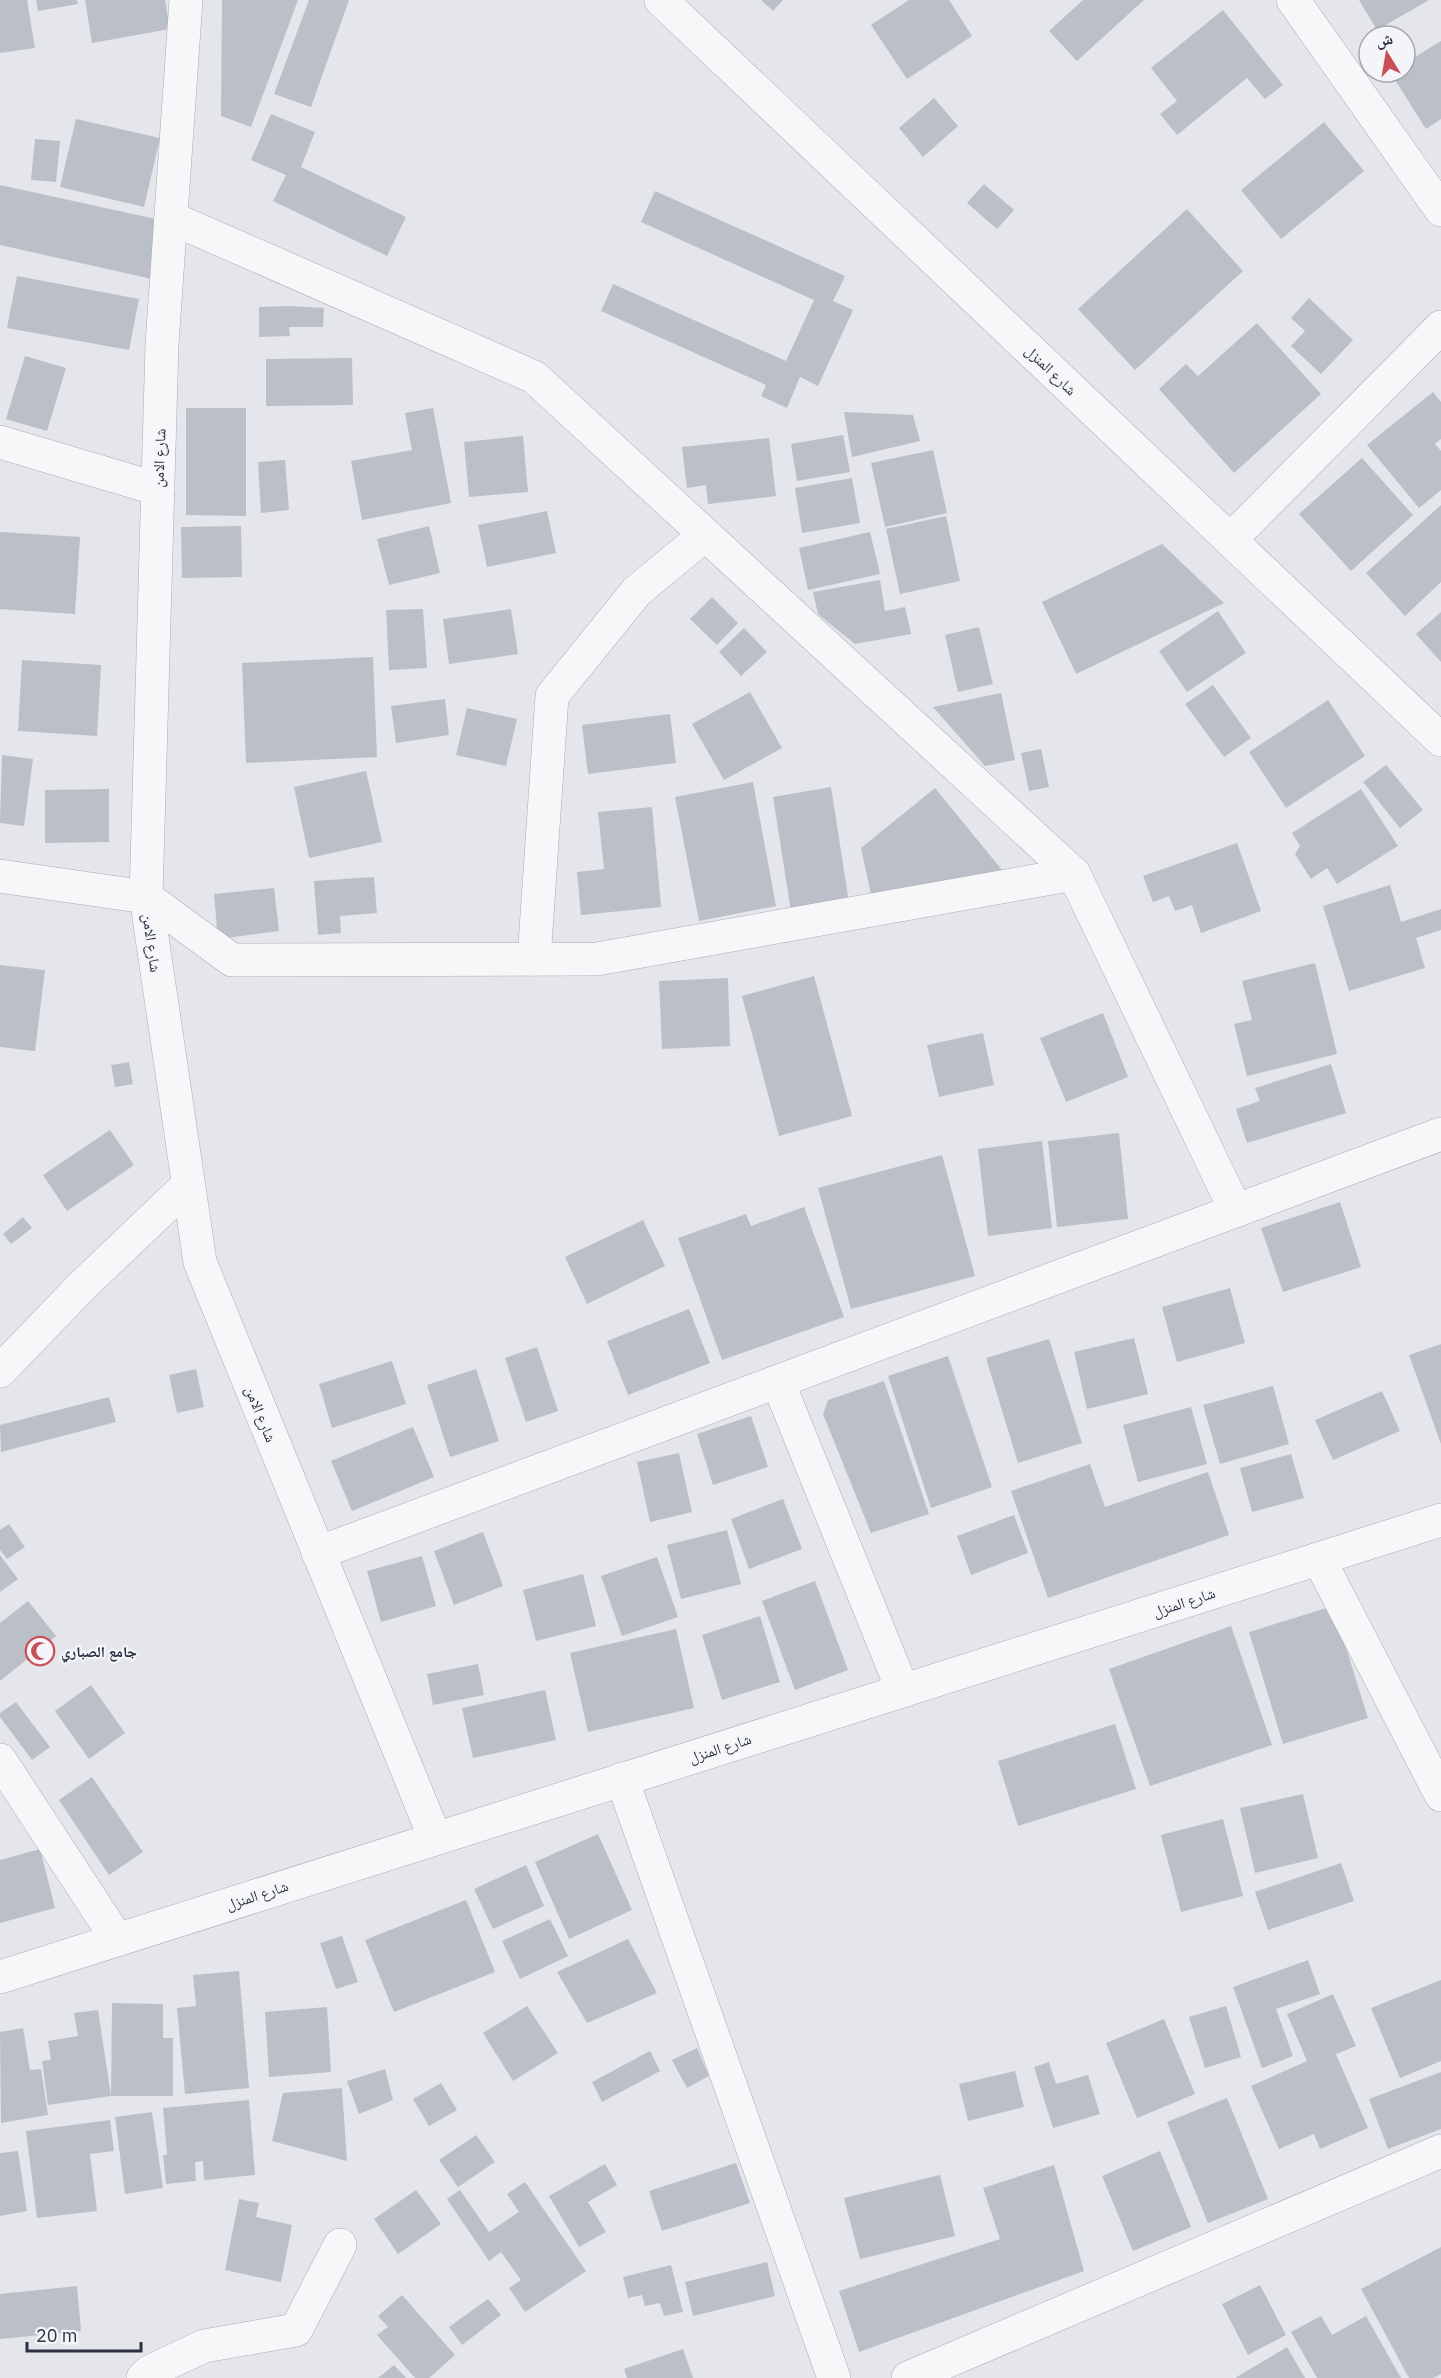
<svg xmlns="http://www.w3.org/2000/svg" width="1441" height="2378" font-family="'IBM Plex Sans','Noto Naskh Arabic',sans-serif">
<rect width="100%" height="100%" fill="#e4e6eb"/>
<!-- building -->
<g fill="#bbbfc8">
<polygon points="0,0 27,0 35,48 0,53"/>
<polygon points="36,0 77,0 78,4 38,11"/>
<polygon points="85,0 165,0 170,29 92,43"/>
<polygon points="222,0 298,0 251,127 221,116"/>
<polygon points="309,0 349,0 311,107 274,94"/>
<polygon points="761,0 783,0 773,11"/>
<polygon points="909,0 949,0 972,36 907,79 871,25"/>
<polygon points="1083,0 1144,0 1077,61 1049,31"/>
<polygon points="1359,0 1429,0 1377,30"/>
<polygon points="1223,10 1283,85 1265,99 1247,78 1177,135 1160,114 1177,101 1151,68"/>
<polygon points="1441,41 1441,119 1426,129 1390,72 1405,72 1405,63"/>
<polygon points="934,98 958,126 923,157 899,128"/>
<polygon points="271,114 315,132 301,167 406,217 387,256 273,201 286,175 251,160"/>
<polygon points="76,119 160,138 144,207 60,187"/>
<polygon points="1324,122 1364,171 1281,239 1241,190"/>
<polygon points="35,139 60,141 56,182 31,180"/>
<polygon points="984,184 1014,210 997,229 967,203"/>
<polygon points="0,185 165,221 152,279 0,245"/>
<polygon points="655,191 845,276 833,301 853,310 818,386 800,377 787,408 761,396 766,385 601,311 613,284 786,361 814,300 641,222"/>
<polygon points="1187,209 1243,271 1135,370 1078,309"/>
<polygon points="17,276 139,299 129,350 7,328"/>
<polygon points="1309,298 1353,340 1321,374 1291,346 1305,331 1291,318"/>
<polygon points="289,306 324,308 323,327 289,327 290,336 259,337 259,307"/>
<polygon points="1257,323 1321,394 1234,473 1159,389 1186,364 1198,376"/>
<polygon points="25,356 66,368 47,431 6,419"/>
<polygon points="352,358 353,405 266,406 266,359"/>
<polygon points="1433,392 1441,402 1441,439 1435,444 1441,451 1441,490 1419,508 1367,445"/>
<polygon points="186,408 246,408 246,516 186,515"/>
<polygon points="433,408 451,503 362,520 351,461 412,450 405,413"/>
<polygon points="844,412 913,415 920,441 852,457"/>
<polygon points="843,435 850,472 797,481 791,444"/>
<polygon points="523,436 528,492 469,497 464,442"/>
<polygon points="769,438 776,496 708,504 706,485 687,488 682,447"/>
<polygon points="933,450 947,513 885,527 871,463"/>
<polygon points="1362,458 1413,515 1351,571 1299,514"/>
<polygon points="285,460 289,510 261,513 258,462"/>
<polygon points="852,478 860,523 802,533 795,488"/>
<polygon points="1441,505 1441,582 1405,616 1366,573"/>
<polygon points="547,511 556,553 487,567 478,525"/>
<polygon points="946,516 960,581 900,594 886,529"/>
<polygon points="241,526 242,577 182,578 181,527"/>
<polygon points="429,526 440,573 389,585 377,539"/>
<polygon points="0,532 80,537 75,614 0,609"/>
<polygon points="870,532 880,574 808,590 799,548"/>
<polygon points="1162,544 1224,603 1076,674 1042,602"/>
<polygon points="880,580 885,611 905,607 911,634 855,644 818,614 813,592"/>
<polygon points="712,597 738,623 717,645 690,619"/>
<polygon points="423,609 427,668 389,670 386,610"/>
<polygon points="511,609 518,654 449,664 443,619"/>
<polygon points="1218,611 1246,653 1187,692 1159,651"/>
<polygon points="1441,612 1441,662 1416,634"/>
<polygon points="979,627 993,684 958,692 945,635"/>
<polygon points="744,628 767,652 741,676 719,652"/>
<polygon points="373,657 377,757 246,763 242,663"/>
<polygon points="22,660 101,665 97,736 18,731"/>
<polygon points="1213,685 1251,738 1224,757 1185,704"/>
<polygon points="750,692 782,748 724,780 692,724"/>
<polygon points="1001,693 1015,760 985,766 933,707"/>
<polygon points="445,699 449,735 396,743 391,706"/>
<polygon points="1328,700 1365,756 1286,808 1249,752"/>
<polygon points="467,708 517,719 506,766 456,755"/>
<polygon points="670,714 676,763 588,774 582,725"/>
<polygon points="1041,749 1049,787 1029,791 1021,753"/>
<polygon points="2,755 33,759 24,826 0,823"/>
<polygon points="1386,765 1423,810 1400,828 1363,782"/>
<polygon points="366,771 382,842 309,858 294,787"/>
<polygon points="753,782 776,906 699,921 675,797"/>
<polygon points="831,787 850,909 792,918 773,797"/>
<polygon points="935,788 1002,870 872,899 861,848"/>
<polygon points="109,789 109,842 45,843 45,790"/>
<polygon points="1361,789 1398,846 1337,884 1327,868 1311,879 1295,854 1300,846 1292,833"/>
<polygon points="652,807 661,907 581,915 577,872 604,869 598,812"/>
<polygon points="1237,843 1261,911 1201,933 1192,905 1175,911 1169,896 1153,902 1143,876"/>
<polygon points="374,877 377,913 340,916 341,933 318,935 314,881"/>
<polygon points="1390,885 1401,922 1441,909 1441,930 1416,938 1425,968 1349,991 1323,906"/>
<polygon points="274,888 279,931 218,939 214,894"/>
<polygon points="1315,963 1337,1054 1247,1076 1234,1024 1252,1020 1242,981"/>
<polygon points="0,965 45,970 35,1051 0,1047"/>
<polygon points="814,976 852,1116 779,1136 742,996"/>
<polygon points="728,978 730,1046 662,1049 659,981"/>
<polygon points="1103,1013 1128,1077 1066,1102 1040,1038"/>
<polygon points="983,1033 994,1085 939,1097 927,1045"/>
<polygon points="129,1062 133,1084 115,1087 111,1065"/>
<polygon points="1331,1064 1346,1113 1247,1143 1236,1109 1260,1101 1255,1088"/>
<polygon points="110,1130 134,1165 67,1211 43,1175"/>
<polygon points="1119,1133 1128,1219 1057,1227 1048,1141"/>
<polygon points="1042,1141 1052,1228 988,1236 978,1149"/>
<polygon points="942,1155 975,1276 851,1309 818,1188"/>
<polygon points="1340,1202 1361,1267 1283,1292 1261,1228"/>
<polygon points="804,1207 844,1317 722,1360 678,1238 746,1214 751,1226"/>
<polygon points="23,1217 32,1228 11,1244 3,1234"/>
<polygon points="643,1220 665,1266 587,1304 565,1257"/>
<polygon points="1230,1288 1245,1343 1177,1362 1162,1307"/>
<polygon points="689,1309 710,1363 628,1395 607,1341"/>
<polygon points="1134,1338 1148,1394 1087,1409 1074,1352"/>
<polygon points="1049,1339 1082,1443 1018,1463 986,1358"/>
<polygon points="1441,1344 1441,1444 1409,1355"/>
<polygon points="537,1347 558,1411 526,1422 505,1358"/>
<polygon points="948,1356 992,1487 931,1508 888,1376"/>
<polygon points="392,1361 406,1404 332,1428 319,1384"/>
<polygon points="196,1369 204,1407 177,1413 169,1375"/>
<polygon points="476,1369 499,1441 450,1457 427,1385"/>
<polygon points="884,1381 929,1514 871,1533 823,1414 828,1400"/>
<polygon points="1273,1386 1289,1444 1220,1464 1203,1405"/>
<polygon points="1382,1391 1400,1431 1333,1460 1315,1420"/>
<polygon points="109,1397 116,1422 1,1452 0,1425"/>
<polygon points="1191,1407 1207,1464 1138,1482 1123,1425"/>
<polygon points="751,1416 768,1467 713,1485 697,1434"/>
<polygon points="413,1427 434,1477 352,1511 331,1461"/>
<polygon points="679,1453 692,1512 650,1522 637,1462"/>
<polygon points="1291,1454 1304,1498 1252,1512 1240,1468"/>
<polygon points="1090,1464 1105,1507 1208,1472 1229,1535 1048,1598 1011,1491"/>
<polygon points="783,1499 802,1549 749,1569 731,1519"/>
<polygon points="1014,1515 1028,1553 971,1575 957,1536"/>
<polygon points="9,1524 25,1547 7,1559 0,1550 0,1530"/>
<polygon points="727,1530 741,1584 681,1599 667,1545"/>
<polygon points="483,1532 503,1586 454,1605 434,1551"/>
<polygon points="0,1555 18,1579 0,1592"/>
<polygon points="422,1556 436,1606 381,1622 367,1571"/>
<polygon points="657,1557 678,1617 622,1636 601,1576"/>
<polygon points="583,1574 596,1626 536,1641 523,1590"/>
<polygon points="815,1581 848,1670 795,1690 762,1601"/>
<polygon points="28,1601 56,1636 0,1681 0,1623"/>
<polygon points="1333,1606 1368,1718 1283,1744 1249,1632"/>
<polygon points="760,1616 780,1682 722,1700 702,1635"/>
<polygon points="1231,1626 1272,1745 1150,1786 1109,1669"/>
<polygon points="676,1629 694,1708 588,1732 570,1653"/>
<polygon points="478,1664 484,1695 433,1705 427,1674"/>
<polygon points="91,1685 125,1733 89,1759 55,1711"/>
<polygon points="545,1690 556,1740 473,1758 462,1708"/>
<polygon points="16,1702 50,1747 32,1760 0,1717 0,1713"/>
<polygon points="1115,1724 1136,1789 1018,1826 998,1761"/>
<polygon points="92,1777 143,1852 109,1875 59,1800"/>
<polygon points="1303,1794 1318,1858 1255,1873 1240,1808"/>
<polygon points="1223,1819 1243,1896 1181,1912 1161,1835"/>
<polygon points="598,1834 632,1910 569,1939 535,1862"/>
<polygon points="40,1849 55,1908 0,1923 0,1860"/>
<polygon points="1341,1863 1354,1901 1268,1930 1255,1892"/>
<polygon points="526,1865 544,1906 493,1929 474,1889"/>
<polygon points="466,1900 495,1972 394,2012 365,1940"/>
<polygon points="550,1919 568,1956 520,1979 502,1941"/>
<polygon points="342,1936 358,1982 336,1989 320,1943"/>
<polygon points="628,1939 657,1993 587,2023 557,1972"/>
<polygon points="1308,1960 1320,1994 1276,2009 1293,2056 1262,2068 1233,1987"/>
<polygon points="239,1971 249,2088 185,2094 177,2008 196,2006 193,1975"/>
<polygon points="1441,1980 1441,2061 1400,2078 1371,2008"/>
<polygon points="1333,1994 1356,2046 1336,2054 1368,2128 1320,2149 1314,2134 1279,2149 1251,2086 1307,2061 1287,2014"/>
<polygon points="112,2003 163,2004 163,2038 173,2038 173,2096 111,2096"/>
<polygon points="527,2006 558,2053 513,2081 483,2033"/>
<polygon points="1226,2006 1241,2057 1205,2068 1189,2017"/>
<polygon points="327,2007 331,2072 269,2077 265,2012"/>
<polygon points="98,2010 111,2096 48,2105 42,2061 51,2060 48,2041 78,2036 74,2013"/>
<polygon points="1164,2019 1195,2094 1137,2118 1106,2043"/>
<polygon points="23,2028 30,2070 41,2069 48,2115 1,2123 0,2032"/>
<polygon points="697,2048 709,2076 687,2088 672,2060"/>
<polygon points="650,2051 660,2071 602,2102 592,2082"/>
<polygon points="1049,2062 1056,2084 1088,2075 1100,2114 1053,2128 1034,2067"/>
<polygon points="385,2069 393,2100 359,2114 347,2081"/>
<polygon points="1015,2071 1024,2107 968,2121 959,2084"/>
<polygon points="1441,2072 1441,2129 1388,2149 1369,2099"/>
<polygon points="441,2083 457,2110 429,2126 413,2099"/>
<polygon points="342,2088 347,2161 272,2141 283,2093"/>
<polygon points="1227,2098 1268,2199 1208,2223 1167,2122"/>
<polygon points="249,2100 255,2175 204,2180 203,2161 195,2162 196,2181 166,2184 163,2155 167,2155 163,2108"/>
<polygon points="152,2112 163,2188 125,2194 115,2117"/>
<polygon points="110,2120 114,2151 90,2154 97,2211 37,2218 26,2131"/>
<polygon points="476,2135 495,2162 458,2187 439,2160"/>
<polygon points="18,2151 27,2211 0,2216 0,2153"/>
<polygon points="1160,2151 1191,2227 1133,2251 1102,2176"/>
<polygon points="736,2163 750,2203 662,2231 649,2191"/>
<polygon points="605,2164 617,2185 588,2202 606,2232 579,2247 549,2196"/>
<polygon points="1054,2165 1084,2271 859,2352 839,2291 1000,2239 983,2188"/>
<polygon points="940,2175 955,2236 860,2259 844,2198"/>
<polygon points="525,2182 586,2271 525,2312 509,2288 521,2280 501,2252 489,2261 447,2199 460,2190 489,2232 519,2212 507,2194"/>
<polygon points="416,2190 441,2224 398,2254 374,2219"/>
<polygon points="239,2199 259,2203 256,2217 292,2225 281,2282 225,2270"/>
<polygon points="1441,2247 1441,2374 1433,2378 1409,2378 1361,2289"/>
<polygon points="767,2262 775,2296 693,2316 685,2282"/>
<polygon points="671,2265 683,2312 664,2316 660,2303 645,2306 642,2295 628,2298 623,2277"/>
<polygon points="1260,2285 1286,2335 1248,2355 1222,2304"/>
<polygon points="77,2286 81,2331 0,2339 0,2294"/>
<polygon points="402,2295 455,2355 429,2378 415,2378 377,2335 388,2327 378,2316"/>
<polygon points="488,2299 501,2315 462,2345 449,2327"/>
<polygon points="1321,2316 1332,2335 1366,2316 1401,2378 1317,2378 1291,2332"/>
<polygon points="1287,2347 1305,2378 1235,2378"/>
<polygon points="683,2349 693,2378 627,2378 624,2369"/>
<polygon points="394,2365 406,2378 378,2378"/>
</g>
<g fill="none" stroke-linecap="round" stroke-linejoin="round">
<!-- minor casing -->
<g stroke="#a9acb5" stroke-width="34">
<g id="minor">
<polyline points="186,0 162,344 146,897 200,1262 435,1838"/>
<polyline points="1293,0 1441,210"/>
<polyline points="171,218 534,377 1074,874 1236,1211"/>
<polyline points="0,442 158,489"/>
<polyline points="1230,540 1441,327"/>
<polyline points="0,876 146,897 232,960 597,959 1074,874"/>
<polyline points="534,959 552,696 637,591 705,535"/>
<polyline points="0,1371 83,1285 188,1185"/>
<polyline points="778,1382 903,1691"/>
<polyline points="318,1553 1441,1134"/>
<polyline points="1319,1559 1441,1795"/>
<polyline points="0,1760 117,1939"/>
<polyline points="622,1779 834,2378"/>
<polyline points="143,2378 149,2372 204,2346 296,2330 340,2245"/>
<polyline points="908,2378 1441,2151"/>
</g>
</g>
<!-- tertiary casing -->
<g stroke="#a9acb5" stroke-width="34">
<g id="tertiary">
<polyline points="661,0 1441,740"/>
<polyline points="0,1977 1441,1520"/>
</g>
</g>
<!-- minor -->
<use href="#minor" stroke="#f7f7f9" stroke-width="33"/>
<!-- tertiary -->
<use href="#tertiary" stroke="#f7f7f9" stroke-width="33"/>
</g>
<!-- icons -->
<defs>
<g id="mosque-ring" transform="scale(1.5)"><circle r="9.5" fill="#f4f5f8" stroke="#c95057" stroke-width="1.5"/><path d="M3.5-4.9A6 6 0 1 0 3.5 4.9A5 5 0 1 1 3.5-4.9Z" fill="#c95057"/></g>
</defs>
<g fill-rule="evenodd">
<use href="#mosque-ring" x="40" y="1651"/>
</g>
<g text-anchor="middle" dominant-baseline="central" stroke-width="4.5" stroke-linejoin="round" paint-order="stroke">
<!-- street labels -->
<g font-size="15" fill="#2c3243" stroke="#f4f5f8">
<text transform="translate(1051 370) rotate(44)">شارع المنزل</text>
<text transform="translate(159 458) rotate(-88)">شارع الامن</text>
<text transform="translate(152 943) rotate(82)">شارع الامن</text>
<text transform="translate(261 1414) rotate(68)">شارع الامن</text>
<text transform="translate(1184 1602) rotate(-18)">شارع المنزل</text>
<text transform="translate(720 1748) rotate(-18)">شارع المنزل</text>
<text transform="translate(257 1895) rotate(-18)">شارع المنزل</text>
</g>
<!-- poi labels -->
<g font-size="15" font-weight="bold" fill="#2c3243" stroke="#f4f5f8" text-anchor="start">
<text x="61" y="1651">جامع الصباري</text>
</g>
</g>
<!-- north arrow -->
<g transform="translate(1387 54) rotate(349)"><circle r="28" fill="#f4f5f8" stroke="#a4a7b0" stroke-width="1.5"/>
<path d="M0-4.5L10 22L0 15L-10 22Z" fill="#c95057"/>
<text y="-9" font-size="16" font-weight="bold" text-anchor="middle" fill="#2c3243">ش</text>
</g>
<!-- scale -->
<path d="M27 2342v9h114v-9" fill="none" stroke="#2c3243" stroke-width="3"/>
<text x="36" y="2342" font-size="18" fill="#2c3243" stroke="#f4f5f8" stroke-width="4.5" paint-order="stroke">20 m</text>
</svg>
